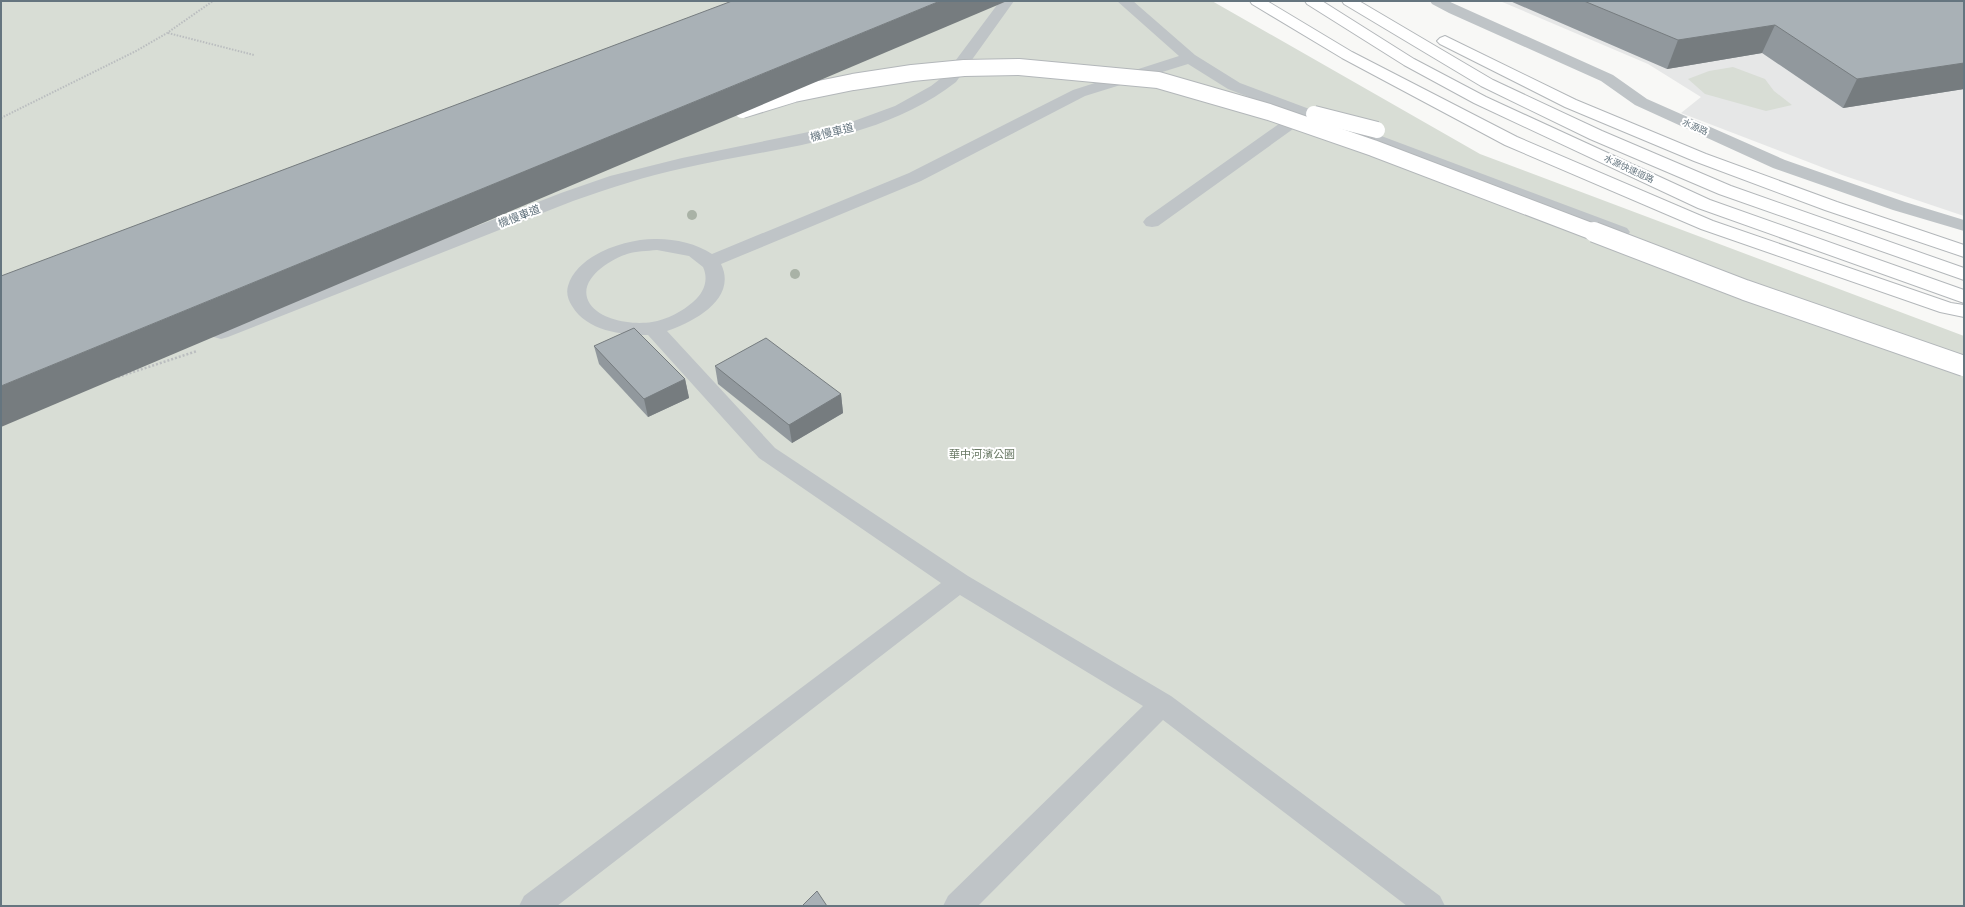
<svg xmlns="http://www.w3.org/2000/svg" width="1965" height="907" font-family="'Space Grotesk','Noto Sans TC',sans-serif">
<rect width="100%" height="100%" fill="#f8f8f6"/>
<!-- built -->
<polygon fill="#e6e7e7" points="1500,1 1964,1 1964,216 1842,175 1681,113 1701,97 1648,64"/>
<!-- green -->
<g fill="#d8ddd5">
<polygon points="1,1 1212,1 1480,154 1964,336 1964,906 1,906"/>
<polygon points="1733,67 1765,79 1774,91 1792,105 1766,111 1705,94 1688,79 1709,71"/>
</g>
<g fill="none" stroke-linecap="round" stroke-linejoin="round">
<!-- highway casing -->
<g stroke="#b3b7ba" stroke-width="2">
<g id="highway">
<polygon points="1250,1 1267,1 1352,52 1517,137 1713,221 1951,303 1964,305 1964,317 1940,312 1701,229 1505,145 1342,58 1252,4"/>
<polygon points="1305,1 1322,1 1414,59 1486,97 1710,200 1964,290 1964,303 1698,208 1474,103 1404,65 1307,4"/>
<polygon points="1342,1 1359,1 1493,80 1602,131 1731,186 1964,268 1964,280 1719,194 1590,139 1481,86 1344,4"/>
<polygon points="1445,36 1576,100 1706,154 1837,202 1964,245 1964,257 1825,210 1694,161 1565,107 1440,44 1437,41 1440,38"/>
</g>
</g>
<!-- path-far1 -->
<g stroke="#babdbf" stroke-width="2" stroke-dasharray="1.5 1.5" stroke-linecap="butt">
<polyline points="168,33 254,55"/>
<polyline points="1,118 136,51 167,33 213,1"/>
</g>
<!-- path -->
<polyline stroke="#babdbf" stroke-width="2.5" stroke-dasharray="2 2" stroke-linecap="butt" points="118,377 197,351"/>
<!-- minor -->
<g fill="#bfc4c7" fill-rule="evenodd">
<path d="M1000,1H1014L956,82C879,142 775,147 684,168C646,176 610,188 573,201L228,337L221,339L214,337L211,333L214,329L561,193L610,176L682,158L843,125L895,106L931,86L944,76Z"/>
<path d="M1117,1H1133L1195,55L1240,83L1627,228L1630,232L1627,236L1621,237L1615,236L1307,119L1158,226L1152,227L1146,226L1143,222L1146,218L1293,114L1228,89L1188,64L1085,96L921,181L721,264C738,299 693,322 667,331L775,448L968,576L1171,696L1440,896L1445,906H1407L1163,720L978,906H943L948,896L1143,706L960,595L557,906H519L524,896L941,583L759,458L648,335C621,335 587,331 572,306C568,300 566,293 568,286C577,254 628,238 657,239C676,239 697,244 712,254L909,173L1073,90L1179,56ZM657,250L689,256L703,267C709,280 704,293 693,302C683,311 666,320 652,322C633,325 602,321 590,304C575,281 609,260 627,254C636,251 647,251 657,250Z"/>
<polygon points="1430,1 1448,1 1613,75 1647,99 1785,160 1905,202 1964,220 1964,231 1893,210 1773,168 1635,105 1601,81 1449,13 1432,4"/>
</g>
<!-- highway -->
<use href="#highway" fill="#fff" fill-rule="evenodd"/>
<!-- highway-bridge-far1 casing -->
<g stroke="#b3b7ba" stroke-width="18" stroke-linecap="butt">
<g id="highway-bridge-far1">
<polyline points="742,110 794,94 853,82 912,73 964,68 1019,67 1158,80 1269,112 1373,148 1596,233"/>
<polyline points="1314,114 1377,130"/>
</g>
</g>
<!-- highway-bridge casing -->
<g stroke="#b3b7ba" stroke-width="22" stroke-linecap="butt">
<polyline id="highway-bridge" points="1594,232 1745,290 1964,366"/>
</g>
<!-- highway-bridge-far1 -->
<use href="#highway-bridge-far1" stroke="#fff" stroke-width="16"/>
<!-- highway-bridge -->
<use href="#highway-bridge" stroke="#fff" stroke-width="20"/>
</g>
<!-- trees -->
<g fill="#a9b2a6">
<circle cx="692" cy="215" r="5"/>
<circle cx="795" cy="274" r="5"/>
</g>
<!-- wall -->
<g fill="#91989d">
<polygon points="1510,1 1964,1 1964,89 1843,108 1762,53 1667,69"/>
<polygon points="594,346 685,379 689,398 648,417 599,364"/>
<polygon points="715,366 841,394 843,413 792,443 718,384"/>
</g>
<!-- shaded-wall -->
<g fill="#767c7f">
<polygon points="940,1 1007,1 1,427 1,386"/>
<polygon points="1775,25 1762,53 1667,69 1678,40"/>
<polygon points="1964,63 1964,89 1843,108 1857,79"/>
<polygon points="685,379 689,398 648,417 644,399"/>
<polygon points="841,394 843,413 792,443 789,425"/>
</g>
<!-- building -->
<g fill="#a9b1b6" stroke="#767c7f">
<polygon points="732,1 940,1 1,386 1,276"/>
<polygon points="1584,1 1964,1 1964,63 1857,79 1775,25 1678,40"/>
<polygon points="634,328 685,379 644,399 594,346"/>
<polygon points="766,338 841,394 789,425 715,366"/>
<polygon points="817,891 827,906 802,906"/>
</g>
<g text-anchor="middle" dominant-baseline="central" stroke-width="4" stroke-linejoin="round" paint-order="stroke">
<!-- far-street labels -->
<g font-size="9" fill="#65757f" stroke="#fff">
<text transform="translate(1695 127) rotate(24)">水源路</text>
<text transform="translate(1629 169) rotate(25)">水源快速道路</text>
</g>
<!-- street labels -->
<g font-size="11" fill="#65757f" stroke="#fff">
<text transform="translate(832 132) rotate(-14)">機慢車道</text>
<text transform="translate(519 216) rotate(-21)">機慢車道</text>
</g>
<!-- park labels -->
<g font-size="11" fill="#687864" stroke="#fff">
<text x="982" y="454">華中河濱公園</text>
</g>
</g>
<!-- border -->
<rect width="1965" height="907" fill="none" stroke="#65757f" stroke-width="4"/>
</svg>
